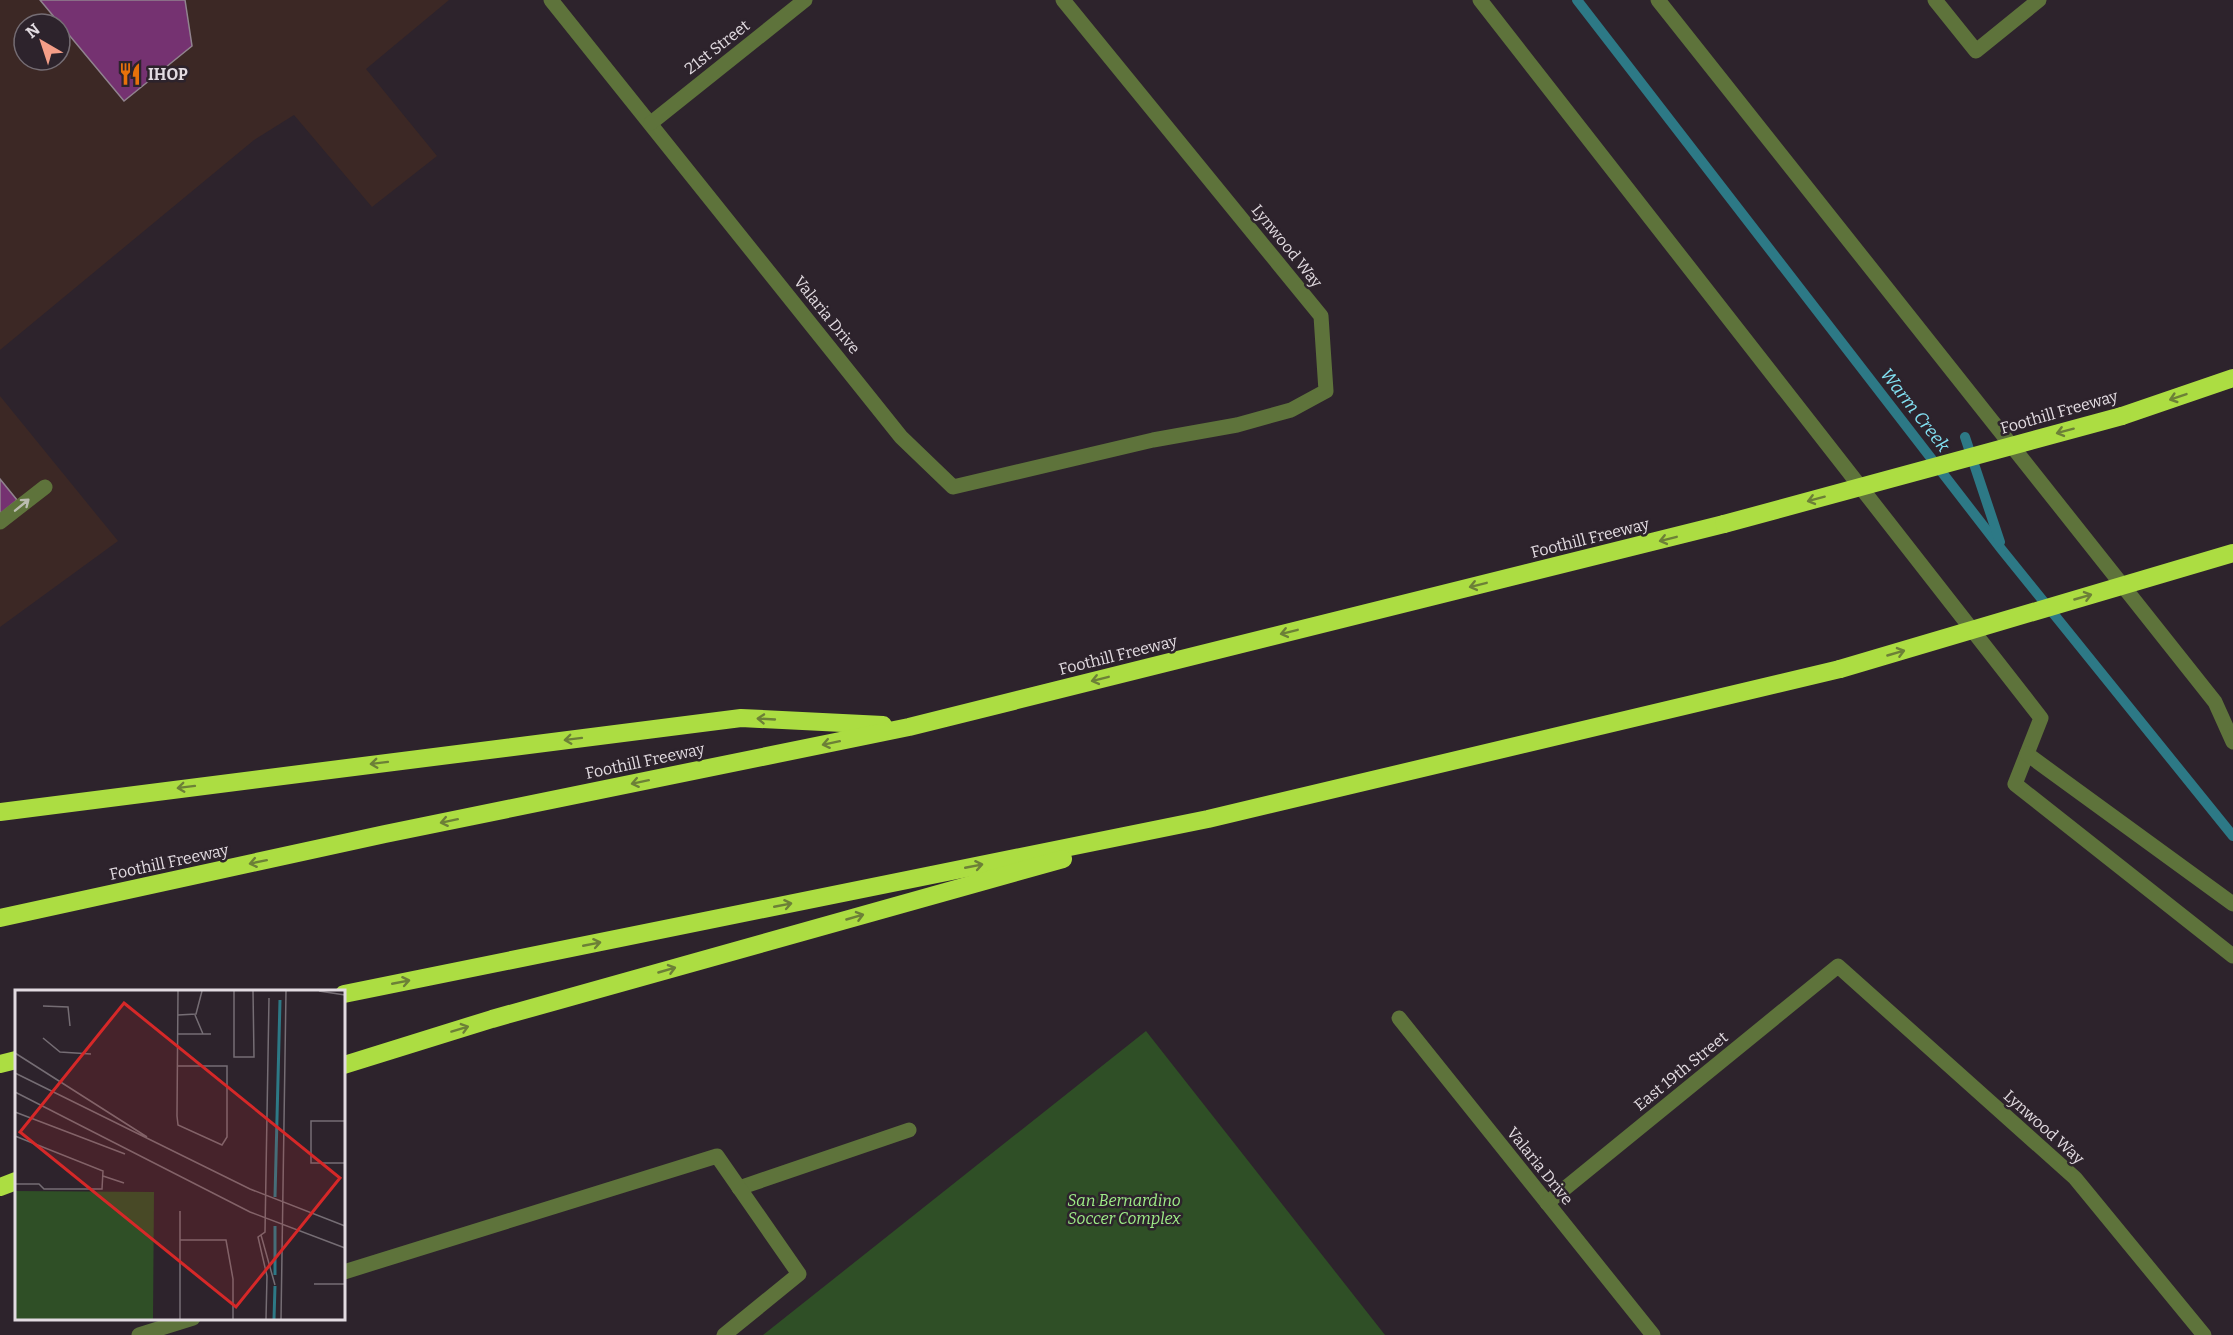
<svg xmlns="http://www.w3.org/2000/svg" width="2233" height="1335" font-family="Bitter,serif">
<rect width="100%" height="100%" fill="#2d232c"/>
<!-- commercial -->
<g fill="#3c2825" fill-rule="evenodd">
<path d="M0,0H449L366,69L437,156L372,207L294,115L254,140L0,350ZM24,24H60V60H24Z"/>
<polygon points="0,396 118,541 0,627"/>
</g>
<!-- green -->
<polygon fill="#2f4f26" points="1146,1031 1385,1335 763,1335"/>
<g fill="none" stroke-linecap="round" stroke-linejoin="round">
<!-- stream -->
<g stroke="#2d7986" stroke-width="10">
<polyline points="1577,0 2002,550 2233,836"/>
<polyline points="1965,437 2000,542"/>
</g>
</g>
<!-- building -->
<g fill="#753271" stroke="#91838f" stroke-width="1.5">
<polygon points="40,0 185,0 192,46 124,101"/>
<polygon points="0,479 17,500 0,514"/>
</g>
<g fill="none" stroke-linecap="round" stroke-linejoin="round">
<!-- minor -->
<g stroke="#5e733b" stroke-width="15">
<polyline points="551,0 901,437 953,487 1153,440 1237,425 1291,410 1326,391 1321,316 1063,0"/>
<polyline points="1480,0 2041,718 2015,784 2233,956"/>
<polyline points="1658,0 2215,702 2233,742"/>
<polyline points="1935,0 1976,51 2039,0"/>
<polyline points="651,123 805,0"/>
<polyline points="0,522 45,487"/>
<polyline points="2027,754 2233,904"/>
<polyline points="1399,1018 1653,1335"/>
<polyline points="739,1188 909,1130"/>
<polyline points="1547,1203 1838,966 2075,1178 2204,1335"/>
<polyline points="344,1272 717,1156 799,1274 724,1335"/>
<polyline points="139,1335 193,1318"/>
</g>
<!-- highway -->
<g stroke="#acdd42" stroke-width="18">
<polyline points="2122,416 2233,378"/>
<polyline points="0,812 741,718 883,725"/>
<polyline points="0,918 385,834 909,727 1724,524"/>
<polyline points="344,994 1208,819 1840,669"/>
<polyline points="0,1064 16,1060"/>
<polyline points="344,1065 492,1019 1063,859"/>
<polyline points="0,1187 16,1181"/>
</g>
<!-- highway-bridge -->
<g stroke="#acdd42" stroke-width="18">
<polyline points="1724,524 2122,416"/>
<polyline points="1840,669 2233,553"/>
</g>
</g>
<!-- one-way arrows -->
<defs><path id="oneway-shaft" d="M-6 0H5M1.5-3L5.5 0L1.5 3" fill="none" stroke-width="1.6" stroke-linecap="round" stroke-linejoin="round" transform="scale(1.5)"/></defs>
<g stroke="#6c8037">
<use href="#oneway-shaft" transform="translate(2178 397) rotate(161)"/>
<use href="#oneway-shaft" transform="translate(2065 431) rotate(165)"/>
<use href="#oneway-shaft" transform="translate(1816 499) rotate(165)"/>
<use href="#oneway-shaft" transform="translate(1668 539) rotate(166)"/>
<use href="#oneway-shaft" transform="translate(1478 585) rotate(166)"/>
<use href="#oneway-shaft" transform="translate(2083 597) rotate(-16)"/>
<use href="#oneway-shaft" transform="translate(1289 632) rotate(166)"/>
<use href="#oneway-shaft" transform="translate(1896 653) rotate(-16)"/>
<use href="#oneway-shaft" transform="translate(1100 679) rotate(166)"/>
<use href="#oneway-shaft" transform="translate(766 719) rotate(-177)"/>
<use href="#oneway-shaft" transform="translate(573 739) rotate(173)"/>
<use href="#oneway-shaft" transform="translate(831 743) rotate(168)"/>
<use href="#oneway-shaft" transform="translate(379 763) rotate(173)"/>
<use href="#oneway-shaft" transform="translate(640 782) rotate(168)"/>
<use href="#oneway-shaft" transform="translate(186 787) rotate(173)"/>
<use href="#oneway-shaft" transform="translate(449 821) rotate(168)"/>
<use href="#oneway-shaft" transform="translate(258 862) rotate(168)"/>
<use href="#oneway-shaft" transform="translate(974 866) rotate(-11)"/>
<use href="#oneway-shaft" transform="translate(783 905) rotate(-11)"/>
<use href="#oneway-shaft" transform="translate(855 917) rotate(-16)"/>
<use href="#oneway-shaft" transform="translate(592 944) rotate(-11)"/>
<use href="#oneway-shaft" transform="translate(667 970) rotate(-16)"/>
<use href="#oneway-shaft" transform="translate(401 982) rotate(-11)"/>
<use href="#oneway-shaft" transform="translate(460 1029) rotate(-17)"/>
</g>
<use stroke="#babcaf" href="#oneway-shaft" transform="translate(22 505) rotate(-39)"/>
<!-- icons -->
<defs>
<g id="restaurant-bare" transform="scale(1.8)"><path d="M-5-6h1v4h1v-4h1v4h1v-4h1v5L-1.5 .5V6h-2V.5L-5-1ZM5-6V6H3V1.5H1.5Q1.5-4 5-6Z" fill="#e8710a" stroke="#2d232c" stroke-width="2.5" paint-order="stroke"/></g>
</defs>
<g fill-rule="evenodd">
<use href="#restaurant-bare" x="130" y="74"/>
</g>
<g text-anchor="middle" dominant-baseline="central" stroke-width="5" stroke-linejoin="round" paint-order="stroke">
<!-- street labels -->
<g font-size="16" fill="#e2dbe1" stroke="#2d232c">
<text transform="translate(717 47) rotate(-38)">21st Street</text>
<text transform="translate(1287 246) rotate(51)">Lynwood Way</text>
<text transform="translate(827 315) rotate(51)">Valaria Drive</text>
<text transform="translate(2059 412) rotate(-16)">Foothill Freeway</text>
<text transform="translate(1590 538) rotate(-14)">Foothill Freeway</text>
<text transform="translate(1118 655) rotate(-14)">Foothill Freeway</text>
<text transform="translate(645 761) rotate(-12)">Foothill Freeway</text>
<text transform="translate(169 862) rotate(-12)">Foothill Freeway</text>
<text transform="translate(1681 1071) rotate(-39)">East 19th Street</text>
<text transform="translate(2044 1127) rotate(42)">Lynwood Way</text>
<text transform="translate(1540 1166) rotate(51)">Valaria Drive</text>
</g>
<!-- poi labels -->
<g font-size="16" font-weight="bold" fill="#e2dbe1" stroke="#2d232c" text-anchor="start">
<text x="148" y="74">IHOP</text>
</g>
<!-- park labels -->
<g font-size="16" font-style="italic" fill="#9eed87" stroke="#2d232c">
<text x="1124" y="1200">San Bernardino<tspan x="1124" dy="18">Soccer Complex</tspan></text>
</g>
<!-- water labels -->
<g font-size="18" font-style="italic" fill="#83e2f4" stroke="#2d232c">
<text transform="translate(1915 410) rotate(52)">Warm Creek</text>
</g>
</g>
<!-- overview -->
<g transform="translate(15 990)">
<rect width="330" height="330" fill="#2d232c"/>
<path d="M0,201L139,202L138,329H0Z" fill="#2f4f26"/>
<path fill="none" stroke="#2d7986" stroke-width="3" d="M260,207L265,10M260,285V236M259,329L260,296"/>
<path fill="none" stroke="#756d74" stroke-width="1.5" d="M163,1L162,126L163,135L207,155L212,147V76H163M219,1V67H239L238,1M304,1L330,5M28,16L53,17L55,36M163,25L181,24L187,1M180,25L188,44M163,44H196M28,48L45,62L76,64M0,63L132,147M0,83L235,199L330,236M0,102L235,222L330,258M0,122L110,164M330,131H296V173H330M0,146L88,181L87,199H29L24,194H0M88,186L109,193M246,245L260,295M165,250H211L218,289V329M299,294H330M165,329V221M251,329L252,286L243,247L250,242L254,8M266,329L271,1"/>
<path fill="#d62828" fill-opacity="0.15" stroke="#d62828" stroke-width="3" d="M109,13L325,188L221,317L5,142Z"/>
<rect width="330" height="330" fill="none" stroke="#e2dbe1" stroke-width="3"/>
</g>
<!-- north arrow -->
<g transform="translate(42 42) rotate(321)"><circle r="28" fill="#2d232c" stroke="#756d74" stroke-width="1.5"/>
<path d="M0-4.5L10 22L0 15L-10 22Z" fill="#f49e88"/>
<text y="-9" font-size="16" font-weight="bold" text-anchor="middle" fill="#e2dbe1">N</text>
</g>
</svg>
